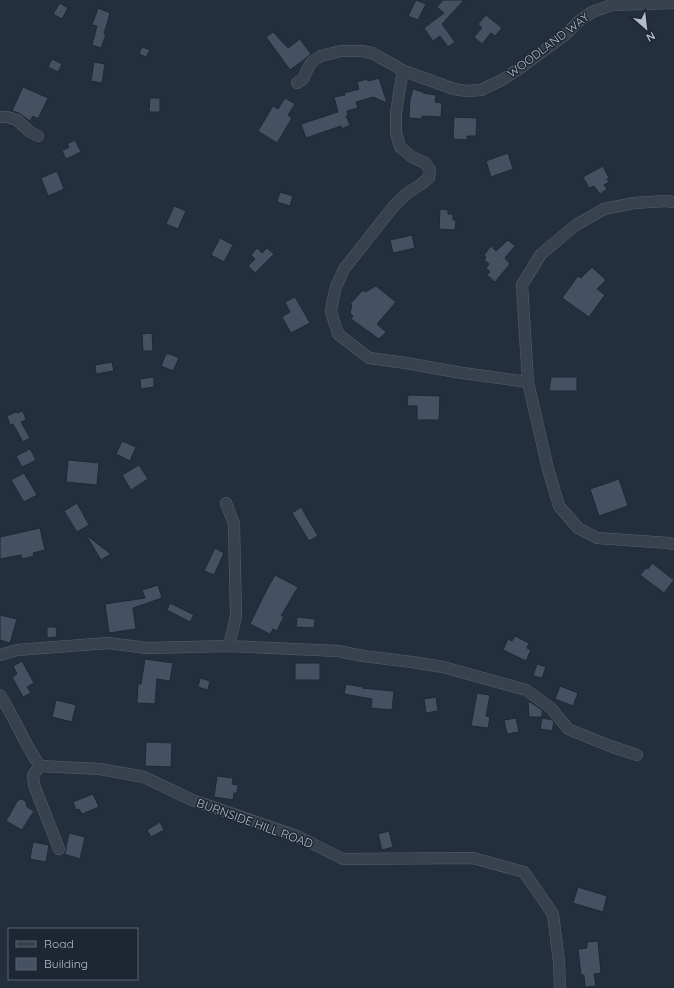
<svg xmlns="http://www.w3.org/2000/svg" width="674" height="988" font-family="Quicksand,sans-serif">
<rect width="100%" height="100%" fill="#242f3e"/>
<!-- building -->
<g fill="#455162" stroke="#1f2835">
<polygon points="416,0 426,4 418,20 408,16"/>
<polygon points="443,0 464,0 442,24 455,42 448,47 440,36 433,41 424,28 444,13 437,7"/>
<polygon points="60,3 68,8 62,19 53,14"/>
<polygon points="98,8 110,13 104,34 106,34 101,48 92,45 97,26 92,25"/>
<polygon points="486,15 502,28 495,36 491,33 482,44 474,37 482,28 478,24"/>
<polygon points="273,32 288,48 300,39 311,54 305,59 290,70 266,37"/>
<polygon points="142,47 150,50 146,57 139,54"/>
<polygon points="52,59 62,64 58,72 48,67"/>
<polygon points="94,62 105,64 102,83 91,81"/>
<polygon points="379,78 387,103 373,97 356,102 358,108 347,111 348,116 346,116 350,125 342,129 341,126 306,138 301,124 338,112 334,97 345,95 344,93 359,89 357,82 367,79 368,81"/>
<polygon points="23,87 48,98 38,119 33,116 30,121 19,113 12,111"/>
<polygon points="413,89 423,92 423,93 436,95 435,102 442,103 441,117 422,116 422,119 409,118 410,99"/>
<polygon points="150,98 160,98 160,112 149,112"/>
<polygon points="285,98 295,104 288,115 292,118 277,143 258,131 273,106 278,109"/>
<polygon points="454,117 477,118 476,136 467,136 467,140 453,139"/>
<polygon points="75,140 81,152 66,159 62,151 69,147 67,144"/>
<polygon points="508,153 513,169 491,177 486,161"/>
<polygon points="603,166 609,178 607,179 609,182 604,185 607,189 600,194 594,186 589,188 583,177"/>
<polygon points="57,171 64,189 48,196 41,178"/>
<polygon points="280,192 293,196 290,206 277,202"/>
<polygon points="174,206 186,211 178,229 166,224"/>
<polygon points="440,209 448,210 448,214 453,214 453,220 456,220 455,230 439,229"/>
<polygon points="412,235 415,248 393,253 390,240"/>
<polygon points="220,238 233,245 224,262 211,255"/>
<polygon points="508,240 515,246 505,258 510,264 495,282 487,275 490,272 486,268 489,264 484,260 486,257 484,255 491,246 496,251"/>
<polygon points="257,248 262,253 267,248 274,254 255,273 248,266 255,259 251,255"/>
<polygon points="592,267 606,280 597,289 605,295 589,317 562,298 578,276 581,278"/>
<polygon points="376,286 396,302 377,324 386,332 379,339 351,319 353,316 350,313 352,305 350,304 363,290 365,292"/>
<polygon points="295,297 310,323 291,333 282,317 290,312 285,302"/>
<polygon points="152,333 153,351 143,351 142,334"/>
<polygon points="166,354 170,354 179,358 173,371 161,366"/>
<polygon points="112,362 114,371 96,374 95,365"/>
<polygon points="154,377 154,387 141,389 140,379"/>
<polygon points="551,377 577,377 577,391 549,391"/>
<polygon points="408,395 440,396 439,420 417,420 417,406 407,406"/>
<polygon points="23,411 26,420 21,422 30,438 23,442 13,424 10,425 7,416 16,412 17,413"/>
<polygon points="122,441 136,447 130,461 116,454"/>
<polygon points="30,449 36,460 22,467 16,456"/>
<polygon points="68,460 99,463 97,485 66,482"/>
<polygon points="139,465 148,479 131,490 122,475"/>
<polygon points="24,473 37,495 24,502 11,480"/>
<polygon points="619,479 628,506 599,516 590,489"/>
<polygon points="77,503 89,525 77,532 64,511"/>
<polygon points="301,507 318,536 309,541 292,513"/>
<polygon points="40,528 45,550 33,553 34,556 22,559 21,555 0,559 0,537"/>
<polygon points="86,535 111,554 101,560"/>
<polygon points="215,548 224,553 214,575 204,571"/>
<polygon points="652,563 674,580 664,593 640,575 646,568 648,569"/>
<polygon points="275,575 298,587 281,616 284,616 277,631 273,629 270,634 250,624 265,593"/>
<polygon points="158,585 162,598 133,608 136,629 109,633 105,604 145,598 142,590"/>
<polygon points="170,603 194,615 190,622 167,610"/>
<polygon points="0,615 17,619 10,643 0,640"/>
<polygon points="297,617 315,619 314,628 296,627"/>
<polygon points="47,627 56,627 57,637 47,638"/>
<polygon points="515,636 529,643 527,648 531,650 526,661 503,650 508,639 512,641"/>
<polygon points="145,659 173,663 170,681 157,679 155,704 137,703 138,684 141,684"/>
<polygon points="22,661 34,683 27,687 31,693 23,697 12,677 17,674 13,666"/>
<rect x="295" y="663" width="25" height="17"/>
<polygon points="537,664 546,667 542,678 533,676"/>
<polygon points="200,678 210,681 208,690 198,687"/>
<polygon points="346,684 363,687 362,688 394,691 392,710 371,708 372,699 344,694"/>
<polygon points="560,686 578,693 573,706 555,699"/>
<polygon points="477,693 490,695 486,716 490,717 488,728 471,726"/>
<polygon points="436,697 438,711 426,713 424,699"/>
<polygon points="56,700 76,705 72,722 52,717"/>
<polygon points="528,702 530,702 542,710 542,717 529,717"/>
<polygon points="516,718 519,732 507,734 504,720"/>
<polygon points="542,718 552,720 554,722 552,731 540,729"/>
<polygon points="146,742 172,743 171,767 145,766"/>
<polygon points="217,776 233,778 232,784 238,785 237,793 234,793 233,800 214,797"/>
<polygon points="93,794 99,807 82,814 79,809 76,810 73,802"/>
<polygon points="22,799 26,802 27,807 34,811 22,830 6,821 18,800"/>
<polygon points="160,822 164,830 151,837 147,830"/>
<polygon points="389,831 393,847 382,850 378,834"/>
<polygon points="69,833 85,837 80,859 64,854 66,850 66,847"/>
<polygon points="33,842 49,845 46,862 30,859"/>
<polygon points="578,887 607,896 603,912 573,903"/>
<polygon points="598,941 601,973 594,974 596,986 585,987 584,975 581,975 578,949 587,948 587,942"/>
</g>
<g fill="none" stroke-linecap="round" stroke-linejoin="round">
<!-- minor casing -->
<g stroke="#565f6c" stroke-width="12">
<g id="minor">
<polyline points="403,71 399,93 396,114 396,133 400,147 412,157 425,163 430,170 429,178 420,185 406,194 393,207 344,269 336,287 332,304 331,312 338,334 369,358 406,363 456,372 528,382"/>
<polyline points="297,83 303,79 309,66 313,61 321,56 341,51 362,51 372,53 404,71 454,89 466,91 481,90 502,80 523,66 565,35 578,22 592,12 612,5 674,3"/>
<polyline points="0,117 7,117 17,120 30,132 38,136"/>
<polyline points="674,202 666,201 634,203 604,209 576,225 541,254 522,285 528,382 548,469 559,506 578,528 597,538 669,543 674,544"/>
<polyline points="226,503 234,524 236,616 229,646"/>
<polyline points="0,655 17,650 108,643 147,648 229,646 338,651 363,656 412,662 443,667 526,690 551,708 568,729 610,746 637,755"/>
<path d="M0,695C15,718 24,744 40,766L100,769L144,777L192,800L297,836L343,859L473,858L524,872L553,914L559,962L560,988"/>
<polyline points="40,766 33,775 34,785 59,849"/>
</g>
</g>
<!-- minor -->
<use href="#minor" stroke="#38414e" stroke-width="11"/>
</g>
<g text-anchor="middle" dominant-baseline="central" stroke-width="3" stroke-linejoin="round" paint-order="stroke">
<!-- street labels -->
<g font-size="12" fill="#b4bcc9" stroke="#1d2633">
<text transform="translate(548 45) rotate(-37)">WOODLAND WAY</text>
<text transform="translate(255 823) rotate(20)">BURNSIDE HILL ROAD</text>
</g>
</g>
<!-- legend -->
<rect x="8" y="928" width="130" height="52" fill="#1d2633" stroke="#59626f"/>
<rect x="16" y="941" width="20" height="6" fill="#38414e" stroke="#59626f"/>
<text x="44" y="948" font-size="12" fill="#b4bcc9">Road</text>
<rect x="16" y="958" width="20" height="12" fill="#455162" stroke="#59626f"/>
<text x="44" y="968" font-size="12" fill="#b4bcc9">Building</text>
<!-- north arrow -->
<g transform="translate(646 28) rotate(152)" stroke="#1d2633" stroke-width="3" paint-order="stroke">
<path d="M0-3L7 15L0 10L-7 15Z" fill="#b4bcc9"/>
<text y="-6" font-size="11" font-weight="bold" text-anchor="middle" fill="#b4bcc9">N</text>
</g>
</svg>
